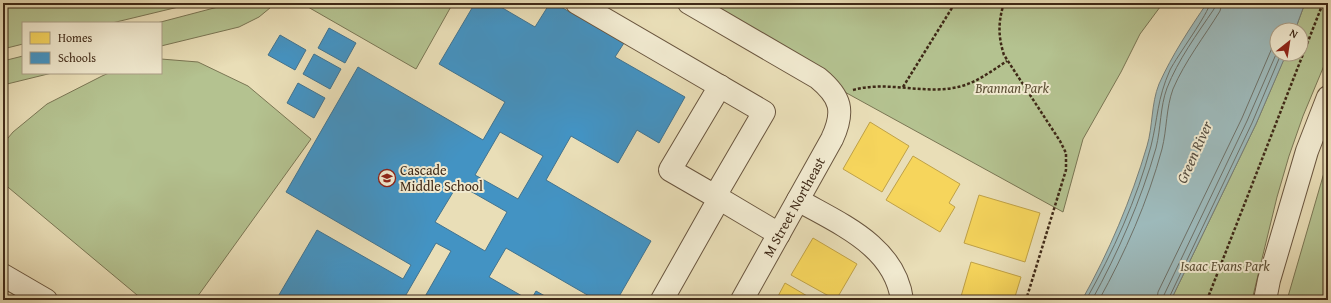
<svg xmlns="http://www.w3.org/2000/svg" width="1331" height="303" font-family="'Gentium Book Plus',serif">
<rect width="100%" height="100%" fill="#e9deb7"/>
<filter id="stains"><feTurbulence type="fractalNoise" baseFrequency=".005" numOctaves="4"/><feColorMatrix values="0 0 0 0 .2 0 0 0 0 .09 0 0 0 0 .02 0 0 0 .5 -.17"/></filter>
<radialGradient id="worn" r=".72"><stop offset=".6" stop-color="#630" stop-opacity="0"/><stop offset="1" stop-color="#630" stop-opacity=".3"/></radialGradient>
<!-- green -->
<g fill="#b4c290" stroke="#7a7654">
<polygon points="3,3 195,3 112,23 23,23 23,44 3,49"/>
<polygon points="233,3 276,3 259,17 239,27 161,46 161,23 157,23"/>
<polygon points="301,3 453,3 416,69"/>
<polygon points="689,3 1163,3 1140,34 1121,72 1083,139 1063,212 812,74"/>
<polygon points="1305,3 1328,3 1328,56 1303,116 1289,156 1277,197 1252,300 1171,300 1256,124 1286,54 1301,54 1301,30 1295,30"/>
<polygon points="23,56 23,73 52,73 3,85 3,61"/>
<polygon points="161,59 198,62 248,86 311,139 195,300 143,300 3,183 3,144 13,132 47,104 102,76 109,73 161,73"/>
<polygon points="1328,159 1328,300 1287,300"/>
</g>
<!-- water -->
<path fill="#9db9ba" stroke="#777f79" d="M1207,3H1305L1295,30H1277V54H1286L1285,57L1256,124L1171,300H1082C1109,252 1131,200 1147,146C1153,126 1151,104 1159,84C1172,55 1190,28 1207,3Z"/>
<!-- homes -->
<g fill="#f6d55c" stroke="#bfa147">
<polygon points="870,122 909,146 882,192 843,169"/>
<polygon points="913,156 960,184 949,203 955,207 940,232 886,200"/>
<polygon points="979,195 1040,213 1025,262 964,243"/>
<polygon points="813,238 857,264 836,300 791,275"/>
<polygon points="971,262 1021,277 1014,300 960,300"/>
<polygon points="785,283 814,300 776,300"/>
</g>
<!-- schools -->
<g fill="#4393c3" stroke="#42738f" fill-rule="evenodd">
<path d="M475,3H494L535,27L550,3H554L624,43L615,57L685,97L659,143L637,130L618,163L571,136L546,180L651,241L617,300H596L506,248L489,277L529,300H423L451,251L436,243L403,300H276L317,230L403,279L411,265L286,192L358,67L483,140L505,102L439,64ZM500,132L543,156L518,199L475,175ZM458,184L507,212L485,251L435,222Z"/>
<polygon points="329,28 356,43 345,63 318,48"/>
<polygon points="280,35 306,50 295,70 268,55"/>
<polygon points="314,54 341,69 330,89 303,74"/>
<polygon points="298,83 325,98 314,118 287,103"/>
<polygon points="536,291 552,300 531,300"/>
</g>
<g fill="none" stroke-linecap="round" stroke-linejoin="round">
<!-- shore -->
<g stroke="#6e7168" stroke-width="1">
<path d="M1086,300C1113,252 1137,199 1151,146C1158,118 1157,99 1170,70C1177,56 1209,13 1210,3"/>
<path d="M1092,300C1118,253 1141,200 1156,148C1161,128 1160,107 1167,88C1178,60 1197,34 1214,9L1216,3"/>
<path d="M1099,300C1125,253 1148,201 1162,149C1167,129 1166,108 1173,89C1185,61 1204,37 1220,11L1222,3"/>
<polyline points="1157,300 1158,292 1242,118 1272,48 1277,42"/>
<polyline points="1163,300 1164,295 1247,121 1277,52"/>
<polyline points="1168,300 1252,123 1281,54"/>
</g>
<!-- minor casing -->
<g stroke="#6a563f" stroke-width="24">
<g id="minor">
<polyline points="577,3 764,112 715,196 779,234"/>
<path d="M689,3L818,78C841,97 845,111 832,139L742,300"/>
<polyline points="715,196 670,170 720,86"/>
<path d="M798,200C840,224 895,246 902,300"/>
<polyline points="3,275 46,300"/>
<polyline points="662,300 719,199"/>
<polyline points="1265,300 1269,280 1307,151 1328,97"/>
</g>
</g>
<!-- path -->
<g stroke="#3f2917" stroke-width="2.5" stroke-dasharray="3 2" stroke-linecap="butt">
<path d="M1004,3C998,22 998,36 1004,55L1060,141L1066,153V170L1026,300"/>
<polyline points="903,87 955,3"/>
<path d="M853,90C888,80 927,96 962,86C979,81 993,70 1007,61"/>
<polyline points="1207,300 1323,3"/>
</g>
<!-- minor -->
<use href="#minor" stroke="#f1ead0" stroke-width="22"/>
</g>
<!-- icons -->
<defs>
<g id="school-ring" transform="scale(0.9)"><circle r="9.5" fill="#f1ead0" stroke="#8f2418" stroke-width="1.5"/><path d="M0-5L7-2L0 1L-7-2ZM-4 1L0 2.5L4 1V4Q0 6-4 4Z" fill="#8f2418"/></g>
</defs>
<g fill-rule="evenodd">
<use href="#school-ring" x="387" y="178"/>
</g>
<g text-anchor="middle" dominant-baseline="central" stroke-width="4" stroke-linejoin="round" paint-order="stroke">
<!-- park labels -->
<g font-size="14" font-style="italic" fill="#5c4f35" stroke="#f1ead0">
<text x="1012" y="88">Brannan Park</text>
<text x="1225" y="266">Isaac Evans Park</text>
</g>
<!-- poi labels -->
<g font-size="14" fill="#3f2917" stroke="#f1ead0" text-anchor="start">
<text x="400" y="170">Cascade<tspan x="400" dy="16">Middle School</tspan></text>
</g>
<!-- street labels -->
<g font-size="14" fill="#3f2917" stroke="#f1ead0">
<text transform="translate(794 207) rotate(-61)">M Street Northeast</text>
</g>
<!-- water labels -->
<g font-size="15" font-style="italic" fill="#564d40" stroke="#f1ead0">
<text transform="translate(1194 152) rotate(-66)">Green River</text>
</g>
</g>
<!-- margin -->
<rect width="1331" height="303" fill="none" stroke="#e9deb7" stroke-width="16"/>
<rect x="4" y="4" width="1323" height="295" fill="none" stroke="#3f2917" stroke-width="2"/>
<rect x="8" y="8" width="1315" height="287" fill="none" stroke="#3f2917"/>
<!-- legend -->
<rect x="22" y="22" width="140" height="52" fill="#f1ead0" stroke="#aa9d86"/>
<rect x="30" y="32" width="20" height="12" fill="#f6d55c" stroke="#aa9d86"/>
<text x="58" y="42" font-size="12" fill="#3f2917">Homes</text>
<rect x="30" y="52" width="20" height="12" fill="#4393c3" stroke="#aa9d86"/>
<text x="58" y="62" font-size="12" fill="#3f2917">Schools</text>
<!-- north arrow -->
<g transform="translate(1289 42) rotate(30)"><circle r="19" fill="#f1ead0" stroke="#aa9d86"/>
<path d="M0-3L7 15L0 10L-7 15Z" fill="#8f2418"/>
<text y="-6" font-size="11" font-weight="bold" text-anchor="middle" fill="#3f2917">N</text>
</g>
<rect width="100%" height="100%" filter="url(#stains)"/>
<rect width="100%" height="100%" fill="url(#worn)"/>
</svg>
